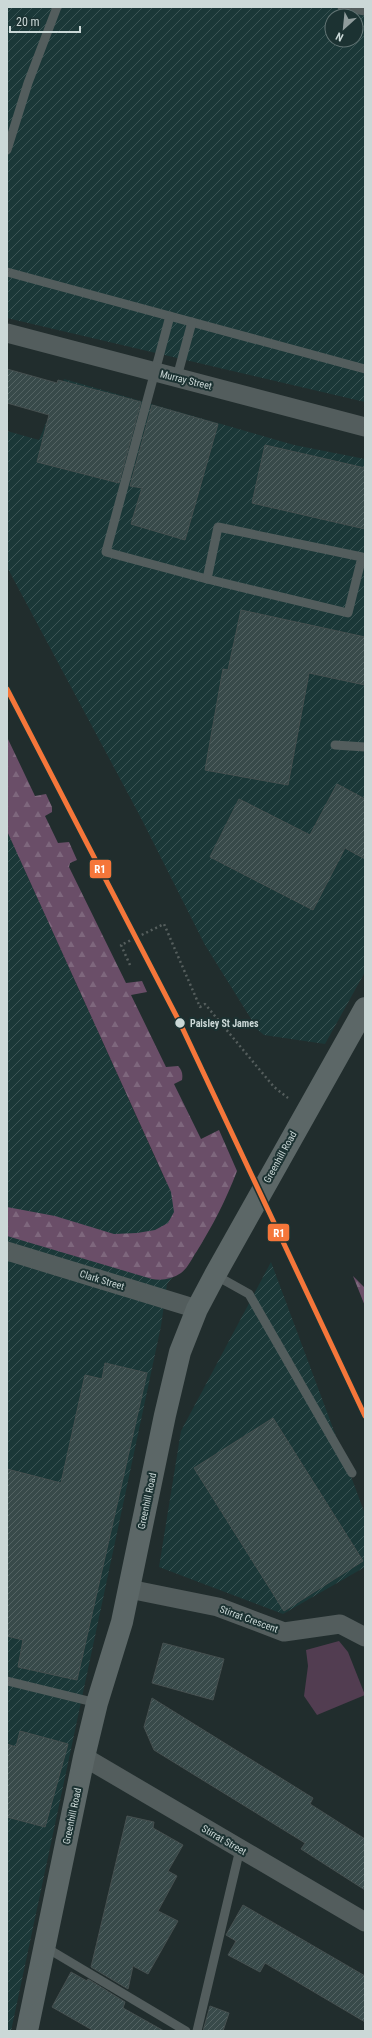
<svg xmlns="http://www.w3.org/2000/svg" width="372" height="2038" font-family="'Roboto Condensed',sans-serif">
<defs>
<pattern id="industrial-furrows" width="10" height="10" patternUnits="userSpaceOnUse"><rect width="10" height="10" fill="#1b3838"/><path d="M-1 1l2-2M0 10L10 0M9 11l2-2" fill="none" stroke="#3b5454"/></pattern>
<pattern id="forest-firs" width="22" height="20" patternUnits="userSpaceOnUse"><rect width="22" height="20" fill="#6a4e68"/><path d="M5 1l3.5 6h-7zM16 11l3.5 6h-7z" fill="#7e677d"/></pattern>
<pattern id="building-hatch" width="6" height="6" patternUnits="userSpaceOnUse"><rect width="6" height="6" fill="#384a4a"/><path d="M-1 1l2-2M0 6l6-6M5 7l2-2" fill="none" stroke="#536363"/></pattern>
</defs>
<rect width="100%" height="100%" fill="#212d2d"/>
<!-- industrial -->
<g fill="url(#industrial-furrows)" fill-rule="evenodd">
<path d="M7,7H365V402L7,318ZM332,16H356V40H332Z"/>
<polygon points="64,379 294,445 365,459 365,972 325,1044 264,1035 258,1030 205,945 141,818 7,567 7,431 39,440"/>
<polygon points="7,831 166,1182 211,1207 183,1264 167,1284 161,1326 11,2031 7,2031"/>
<polygon points="271,1262 365,1514 365,1567 283,1614 159,1567 181,1431"/>
</g>
<!-- forest -->
<g fill="url(#forest-firs)">
<path d="M7,737L35,796L46,794L52,807V812L45,816L58,843L69,842L77,860L70,863L69,867L126,983L142,981L147,992L131,995L166,1067L178,1066C182,1070 183,1074 182,1080L174,1084L201,1139L219,1130L237,1171C226,1200 213,1225 197,1251C192,1258 188,1268 181,1273C172,1279 162,1281 152,1279L7,1236V1207L55,1216L114,1234L137,1233L155,1230L168,1223L174,1212L171,1192L7,831Z"/>
<polygon points="353,1276 365,1288 365,1306"/>
</g>
<!-- park -->
<polygon fill="#523d51" points="339,1641 348,1652 365,1695 317,1715 304,1696 308,1666 306,1650"/>
<!-- building -->
<g fill="url(#building-hatch)" stroke="#465050">
<polygon points="7,369 57,383 58,380 141,402 119,483 37,462 49,415 7,403"/>
<polygon points="152,405 218,424 185,540 131,524 142,488 130,486"/>
<polygon points="265,445 365,468 365,529 252,503"/>
<polygon points="241,610 365,637 365,685 309,673 288,785 205,770 223,669 228,670"/>
<polygon points="337,784 365,799 365,859 345,848 313,910 210,857 239,799 310,835"/>
<polygon points="105,1363 147,1373 77,1680 18,1667 23,1640 7,1636 7,1469 61,1483 85,1375 102,1379"/>
<polygon points="273,1418 363,1561 284,1611 194,1468"/>
<polygon points="163,1643 224,1659 213,1700 152,1683"/>
<polygon points="152,1698 313,1798 310,1804 365,1839 365,1890 301,1849 305,1843 154,1750 144,1727"/>
<polygon points="20,1731 68,1744 45,1827 7,1817 7,1744 16,1747"/>
<polygon points="127,1816 154,1822 153,1828 183,1845 168,1871 177,1876 158,1911 178,1921 148,1974 133,1966 128,1989 91,1967"/>
<polygon points="243,1905 365,1976 365,2022 265,1963 260,1972 228,1955 236,1941 226,1935"/>
<polygon points="71,1972 87,1981 88,1979 125,2002 123,2008 164,2031 94,2031 52,2007"/>
<polygon points="210,2006 229,2013 223,2031 203,2031"/>
</g>
<g fill="none" stroke-linecap="round" stroke-linejoin="round">
<!-- path -->
<polyline stroke="#555e5d" stroke-width="2.5" stroke-dasharray="2 3" stroke-linecap="butt" points="130,965 121,945 164,924 200,1007 205,1004 274,1087 288,1098"/>
<!-- lane -->
<g stroke="#535d5d" stroke-width="9">
<polyline points="342,7 365,11"/>
<polyline points="7,150 28,83 57,7"/>
<polyline points="7,272 365,369"/>
<polyline points="170,316 106,552 207,579"/>
<polyline points="177,377 192,322"/>
<polyline points="362,557 348,613 207,579 218,527 362,557 365,558"/>
<polyline points="335,745 365,747"/>
<polyline points="215,1275 249,1294 352,1473"/>
<polyline points="7,1681 97,1703"/>
<polyline points="45,1947 186,2031"/>
<polyline points="197,2031 240,1849"/>
</g>
<!-- street -->
<g stroke="#535d5d" stroke-width="19">
<polyline points="7,333 365,427"/>
<polyline points="7,1251 197,1309"/>
<polyline points="129,1589 218,1607 284,1632 340,1624 365,1637"/>
<polyline points="84,1757 365,1922"/>
</g>
<!-- secondary -->
<polyline stroke="#5c6767" stroke-width="22" points="27,2031 84,1757 97,1703 122,1622 165,1415 180,1352 197,1309 215,1275 365,1008"/>
<!-- rail-1 casing -->
<g stroke="#1c3232" stroke-width="8">
<polyline id="rail-1" points="7,689 180,1023 365,1416"/>
</g>
<!-- rail-1 -->
<use href="#rail-1" stroke="#f5763a" stroke-width="5"/>
</g>
<!-- markers -->
<circle fill="#cbd8d7" stroke="#1c3232" stroke-width="1.5" cx="180" cy="1023" r="5.5"/>
<g text-anchor="middle" dominant-baseline="central" stroke-width="4" stroke-linejoin="round" paint-order="stroke">
<!-- street labels -->
<g font-size="10" fill="#cbd8d7" stroke="#1c3232">
<text transform="translate(186 380) rotate(14)">Murray Street</text>
<text transform="translate(280 1157) rotate(-61)">Greenhill Road</text>
<text transform="translate(102 1280) rotate(17)">Clark Street</text>
<text transform="translate(147 1501) rotate(-78)">Greenhill Road</text>
<text transform="translate(249 1619) rotate(20)">Stirrat Crescent</text>
<text transform="translate(72 1816) rotate(-78)">Greenhill Road</text>
<text transform="translate(224 1840) rotate(30)">Stirrat Street</text>
</g>
<!-- stop labels -->
<g font-size="10" font-weight="bold" fill="#cbd8d7" stroke="#1c3232" text-anchor="start">
<text x="190" y="1023">Paisley St James</text>
</g>
</g>
<g stroke="#1c3232" stroke-width="1.5">
<rect x="89" y="859" width="23" height="20" rx="4" fill="#f5763a"/>
<rect x="267" y="1223" width="23" height="19" rx="4" fill="#f5763a"/>
</g>
<g font-size="11" text-anchor="middle" font-weight="bold" fill="#fff">
<text x="100" y="873">R1</text>
<text x="279" y="1237">R1</text>
</g>
<!-- border -->
<rect width="372" height="2038" fill="none" stroke="#cbd8d7" stroke-width="16"/>
<!-- north arrow -->
<g transform="translate(344 28) rotate(207)"><circle r="19" fill="#1c3232" stroke="#627474"/>
<path d="M0-3L7 15L0 10L-7 15Z" fill="#909c9c"/>
<text y="-6" font-size="11" font-weight="bold" text-anchor="middle" fill="#cbd8d7">N</text>
</g>
<!-- scale -->
<path d="M10 26v6h70v-6" fill="none" stroke="#cbd8d7" stroke-width="2"/>
<text x="16" y="26" font-size="12" fill="#cbd8d7" stroke="#1c3232" stroke-width="3" paint-order="stroke">20 m</text>
</svg>
